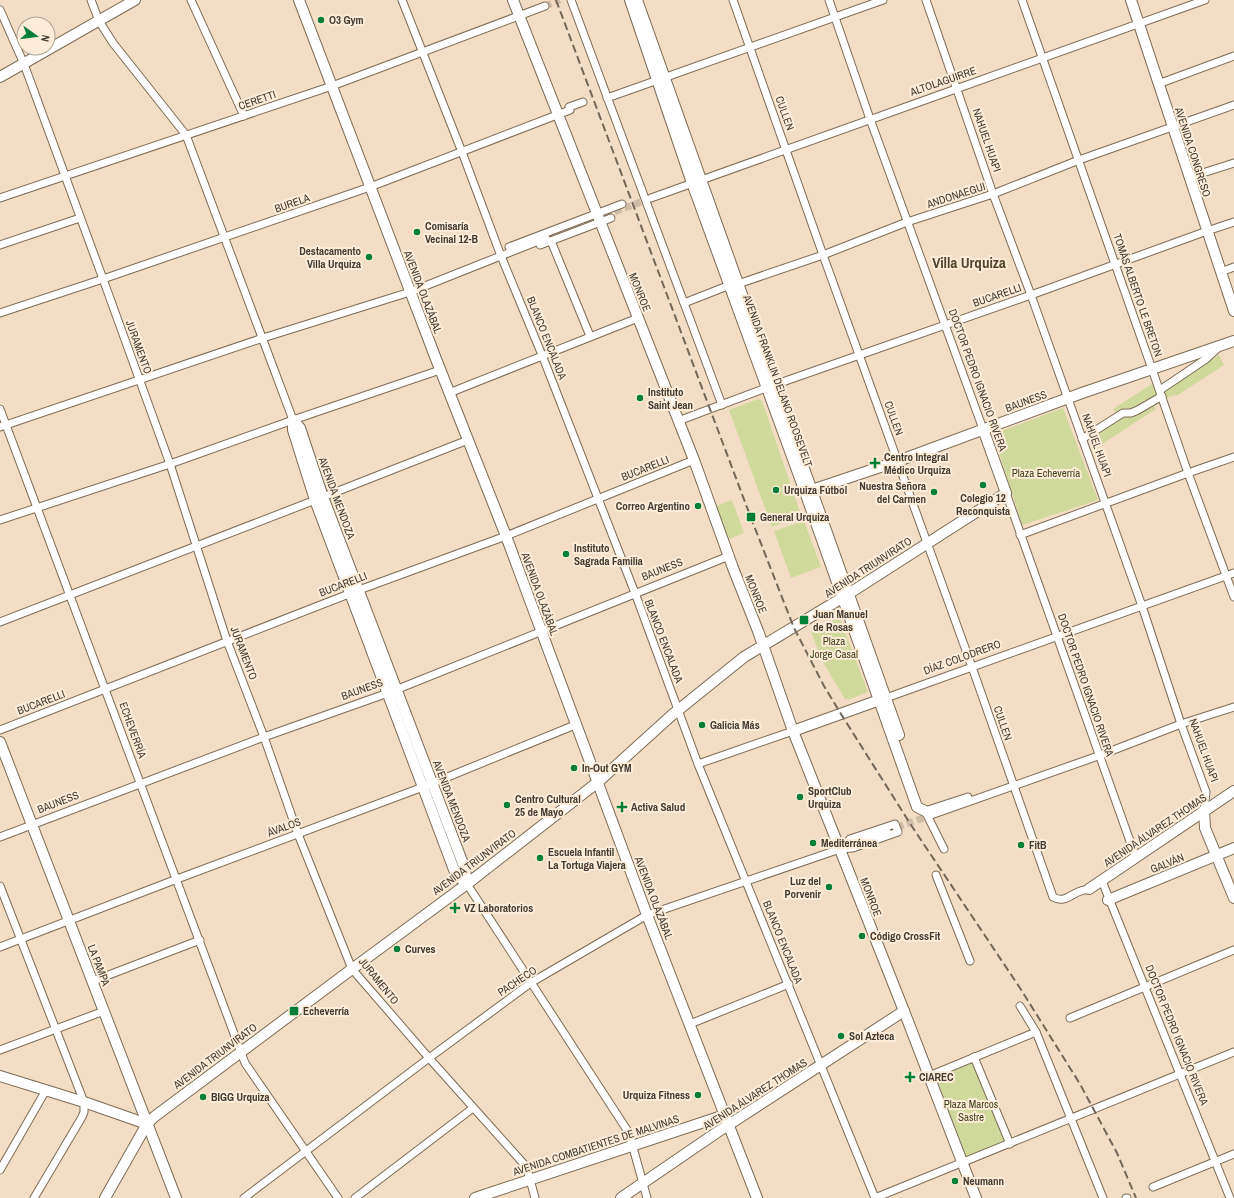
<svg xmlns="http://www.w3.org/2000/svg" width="1234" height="1198" font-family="'Archivo Narrow',sans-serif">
<rect width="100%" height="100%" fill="#f3dec5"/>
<!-- green -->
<g fill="#cfd99c">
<polygon points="1219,355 1224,365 1178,395 1171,396 1166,399 1163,392 1164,390"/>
<polygon points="1155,382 1158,393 1156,396 1130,411 1127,408 1117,414 1113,409"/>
<polygon points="758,399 762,401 801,515 772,527 729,410"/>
<polygon points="1152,404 1156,409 1099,446 1094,435 1124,415"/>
<polygon points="1063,408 1098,500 1022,525 996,443 999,432"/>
<polygon points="732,500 744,533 729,539 716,506"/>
<polygon points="804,521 821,567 791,578 774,531"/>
<polygon points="836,619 840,619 868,692 848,700 848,699 845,699 823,662 811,632"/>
<polygon points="974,1061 1005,1142 969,1157 966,1156 937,1079 941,1075"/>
</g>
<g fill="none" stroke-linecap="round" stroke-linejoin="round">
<!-- street-tunnel -->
<g stroke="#d0bda7" stroke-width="7" stroke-dasharray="7 3.5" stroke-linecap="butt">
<polyline points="545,6 560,0"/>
<polyline points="546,238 651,198"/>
<polyline points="887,831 931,815"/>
</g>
<!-- street casing -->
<g stroke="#7c6b54" stroke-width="9">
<g id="street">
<polyline points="91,0 99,21 113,43 186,135 293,420"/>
<polyline points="191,0 244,116"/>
<polyline points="402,0 462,152 501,256 542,355 635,593 698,764 875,1198"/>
<polyline points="571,0 722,405"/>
<path d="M733,0L823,255L972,667L1053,897C1063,903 1069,896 1078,892C1082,890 1085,890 1089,889"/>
<polyline points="829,0 870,119 983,429"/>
<polyline points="926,0 993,194 1031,295 1142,606 1181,724 1206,792 1204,810"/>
<polyline points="1022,0 1152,369 1188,473 1234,597"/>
<polyline points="0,10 24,64 103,279 170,464 227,641 264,737 298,834 352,969 429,1058 523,1163 528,1172 535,1198"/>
<polyline points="1158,84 1234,56"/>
<polyline points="607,98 883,0"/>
<polyline points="1190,177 1234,163"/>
<polyline points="0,198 332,86 545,6"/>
<path d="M651,198C835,131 1021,67 1205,0"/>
<polyline points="551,241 590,336"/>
<polyline points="0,245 80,218"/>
<polyline points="540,245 611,218"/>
<polyline points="509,247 622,204"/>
<polyline points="1221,272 1234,267"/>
<polyline points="684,303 730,285 738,284 823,255 907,222 993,194 1079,160 1234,105"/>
<polyline points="0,313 103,279 370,187 570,110 569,107 583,102"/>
<polyline points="1160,390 1206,359 1217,349"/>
<polyline points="449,393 638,318"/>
<polyline points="0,409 245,1063 338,1198"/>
<polyline points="678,421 774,385 1031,295 1207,231 1234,222"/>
<polyline points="0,427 263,338 410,292 546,238"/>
<polyline points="1082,439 1123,413 1131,413 1138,410 1162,396"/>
<polyline points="1006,493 1136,858"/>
<polyline points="0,520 170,464 293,420 440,370"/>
<polyline points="1020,535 1188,473 1234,457"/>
<polyline points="0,622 323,497 468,440"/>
<polyline points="886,698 1234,573"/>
<polyline points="0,730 359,590 506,536 694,460"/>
<polyline points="698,764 793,731"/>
<polyline points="931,815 1098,756 1181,724 1234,707"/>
<polygon points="895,824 898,832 853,848 840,849 850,839"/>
<polyline points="0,837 264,737 388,693 729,556"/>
<polyline points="944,849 925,811 968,797"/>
<polyline points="936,875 970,961"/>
<polyline points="1102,881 1230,1198"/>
<polyline points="467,884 629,1133 647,1198"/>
<polyline points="0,886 84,1102 84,1112 82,1117 34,1198"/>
<polyline points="0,947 177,879 423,787 575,725"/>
<polyline points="93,981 200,940"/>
<polyline points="1020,1006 1036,1032 1103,1198"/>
<polyline points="1070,1018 1234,950"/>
<polyline points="690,1024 789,984"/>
<polyline points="0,1050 104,1011"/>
<polyline points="974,1057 1010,1144"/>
<polyline points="929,1076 1036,1032"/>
<polyline points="0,1170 46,1090"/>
<polyline points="1153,1187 1234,1154"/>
<polyline points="244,1198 429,1058 532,982 647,915 840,849 887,831"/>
<polyline points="355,1198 473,1108"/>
<polyline points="875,1198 1234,1052"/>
<polyline points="1126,1198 1127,1198"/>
</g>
</g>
<!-- secondary casing -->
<g stroke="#7c6b54" stroke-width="12">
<g id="secondary">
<polyline points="299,0 436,359 506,536 647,915 757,1198"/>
<polyline points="513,0 694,460 733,568 758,631 793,731 904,1011 976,1198"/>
<polyline points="630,0 692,183 805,492 917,807 925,811"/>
<polyline points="637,0 899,735"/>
<polyline points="1131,0 1234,311"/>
<polyline points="0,77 135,0"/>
<polyline points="293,420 293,430 315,500 456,875 467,884"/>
<polyline points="293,420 300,428 323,497 465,869 467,884"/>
<polyline points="806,492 898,461 1082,393 1234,341"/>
<polyline points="793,731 885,698"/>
<polyline points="0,742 176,1198"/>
<polyline points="1204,810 1205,828 1234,898"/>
<polyline points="1089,889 1234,791"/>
<polyline points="1108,900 1234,848"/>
<polyline points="0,1076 84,1102 147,1124"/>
<polyline points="105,1198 147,1124 154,1117 352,969 467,884 598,782 672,715 744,657 842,598 1006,493 983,429"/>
<polyline points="475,1198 725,1115"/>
<polyline points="621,1198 716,1133 904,1011"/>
</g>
</g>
<!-- street -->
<use href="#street" stroke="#fff" stroke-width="7"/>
<!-- secondary -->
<use href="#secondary" stroke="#fff" stroke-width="10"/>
<!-- rail -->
<polyline stroke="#736759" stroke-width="2" stroke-dasharray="8 4" stroke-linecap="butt" points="556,0 751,518 794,628 824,686 841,714 911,825 1020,988 1080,1084 1117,1153 1136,1198"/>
</g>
<!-- markers -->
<g fill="#017e37" stroke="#fdecd8" stroke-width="1.5">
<circle cx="321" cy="20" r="4"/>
<circle cx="417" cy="232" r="4"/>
<circle cx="369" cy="257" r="4"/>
<circle cx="640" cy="398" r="4"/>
<path d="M873 457h4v4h4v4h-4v4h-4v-4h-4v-4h4z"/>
<circle cx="983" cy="485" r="4"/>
<circle cx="776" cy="490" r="4"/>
<circle cx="934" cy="492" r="4"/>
<circle cx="698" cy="506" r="4"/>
<rect x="746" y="512" width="10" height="10" rx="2"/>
<circle cx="566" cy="554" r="4"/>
<rect x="799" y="615" width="10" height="10" rx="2"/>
<circle cx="702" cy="725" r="4"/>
<circle cx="574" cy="768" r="4"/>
<circle cx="800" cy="797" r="4"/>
<circle cx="507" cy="805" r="4"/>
<path d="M620 801h4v4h4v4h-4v4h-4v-4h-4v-4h4z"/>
<circle cx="813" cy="843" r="4"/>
<circle cx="1021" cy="845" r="4"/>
<circle cx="540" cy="858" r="4"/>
<circle cx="829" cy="887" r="4"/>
<path d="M453 902h4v4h4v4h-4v4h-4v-4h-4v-4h4z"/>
<circle cx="862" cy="936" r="4"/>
<circle cx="397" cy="949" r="4"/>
<rect x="289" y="1006" width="10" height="10" rx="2"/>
<circle cx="841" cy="1036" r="4"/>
<path d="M908 1071h4v4h4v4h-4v4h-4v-4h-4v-4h4z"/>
<circle cx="698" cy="1095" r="4"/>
<circle cx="203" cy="1097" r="4"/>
<circle cx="955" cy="1181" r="4"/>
</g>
<g text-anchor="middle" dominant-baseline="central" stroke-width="4" stroke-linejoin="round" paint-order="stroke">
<!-- poi labels -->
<g font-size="11" font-weight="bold" fill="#423a30" stroke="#fdecd8" text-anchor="start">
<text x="329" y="20">O3 Gym</text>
<text x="425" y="226">Comisaría<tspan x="425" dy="13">Vecinal 12-B</tspan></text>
<text x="361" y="251" text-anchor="end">Destacamento<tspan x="361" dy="13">Villa Urquiza</tspan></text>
<text x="648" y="392">Instituto<tspan x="648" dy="13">Saint Jean</tspan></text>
<text x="884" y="457">Centro Integral<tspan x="884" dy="13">Médico Urquiza</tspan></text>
<text x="926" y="486" text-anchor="end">Nuestra Señora<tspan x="926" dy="13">del Carmen</tspan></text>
<text x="784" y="490">Urquiza Fútbol</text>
<text x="983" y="498" text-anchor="middle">Colegio 12<tspan x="983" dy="13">Reconquista</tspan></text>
<text x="690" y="506" text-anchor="end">Correo Argentino</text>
<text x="760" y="517">General Urquiza</text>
<text x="574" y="548">Instituto<tspan x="574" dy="13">Sagrada Familia</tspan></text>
<text x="813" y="614">Juan Manuel<tspan x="813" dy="13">de Rosas</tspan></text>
<text x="710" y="725">Galicia Más</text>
<text x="582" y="768">In-Out GYM</text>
<text x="808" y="791">SportClub<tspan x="808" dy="13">Urquiza</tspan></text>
<text x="515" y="799">Centro Cultural<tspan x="515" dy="13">25 de Mayo</tspan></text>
<text x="631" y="807">Activa Salud</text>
<text x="821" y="843">Mediterránea</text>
<text x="1029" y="845">FitB</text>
<text x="548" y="852">Escuela Infantil<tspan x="548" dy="13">La Tortuga Viajera</tspan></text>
<text x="821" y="881" text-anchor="end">Luz del<tspan x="821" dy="13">Porvenir</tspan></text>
<text x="464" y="908">VZ Laboratorios</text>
<text x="870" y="936">Código CrossFit</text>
<text x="405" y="949">Curves</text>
<text x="303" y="1011">Echeverría</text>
<text x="849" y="1036">Sol Azteca</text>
<text x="919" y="1077">CIAREC</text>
<text x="690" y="1095" text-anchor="end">Urquiza Fitness</text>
<text x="211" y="1097">BIGG Urquiza</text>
<text x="963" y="1181">Neumann</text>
</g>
<!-- street labels -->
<g font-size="11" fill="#423a30" stroke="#fdecd8">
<text transform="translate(943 81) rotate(-19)">ALTOLAGUIRRE</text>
<text transform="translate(257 100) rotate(-19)">CERETTI</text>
<text transform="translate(785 113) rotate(70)">CULLEN</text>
<text transform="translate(987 140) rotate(71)">NAHUEL HUAPI</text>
<text transform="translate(1193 152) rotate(72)">AVENIDA CONGRESO</text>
<text transform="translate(956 195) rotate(-18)">ANDONAEGUI</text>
<text transform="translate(292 203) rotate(-19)">BURELA</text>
<text transform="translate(423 292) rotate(69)">AVENIDA OLAZÁBAL</text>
<text transform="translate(640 292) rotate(68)">MONROE</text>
<text transform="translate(997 295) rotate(-19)">BUCARELLI</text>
<text transform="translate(1138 295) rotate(71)">TOMÁS ALBERTO LE BRETON</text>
<text transform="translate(547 338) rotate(68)">BLANCO ENCALADA</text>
<text transform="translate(139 347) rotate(70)">JURAMENTO</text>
<text transform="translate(978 380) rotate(70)">DOCTOR PEDRO IGNACIO RIVERA</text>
<text transform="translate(778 381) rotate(70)">AVENIDA FRANKLIN DELANO ROOSEVELT</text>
<text transform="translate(1026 401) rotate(-20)">BAUNESS</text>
<text transform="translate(894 418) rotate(70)">CULLEN</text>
<text transform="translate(1097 445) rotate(70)">NAHUEL HUAPI</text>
<text transform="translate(645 468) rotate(-22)">BUCARELLI</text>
<text transform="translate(337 498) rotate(70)">AVENIDA MENDOZA</text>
<text transform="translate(868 567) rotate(-33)">AVENIDA TRIUNVIRATO</text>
<text transform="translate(662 569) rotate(-22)">BAUNESS</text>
<text transform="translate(343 584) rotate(-21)">BUCARELLI</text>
<text transform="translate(540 594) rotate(70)">AVENIDA OLAZÁBAL</text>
<text transform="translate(756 594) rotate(68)">MONROE</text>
<text transform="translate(664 641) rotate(69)">BLANCO ENCALADA</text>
<text transform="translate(244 653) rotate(69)">JURAMENTO</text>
<text transform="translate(962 657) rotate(-20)">DÍAZ COLODRERO</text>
<text transform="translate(1086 685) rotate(71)">DOCTOR PEDRO IGNACIO RIVERA</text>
<text transform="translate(362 689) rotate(-20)">BAUNESS</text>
<text transform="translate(41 702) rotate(-21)">BUCARELLI</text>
<text transform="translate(1003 723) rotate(71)">CULLEN</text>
<text transform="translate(133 730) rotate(70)">ECHEVERRÍA</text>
<text transform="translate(1204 750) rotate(70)">NAHUEL HUAPI</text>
<text transform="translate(452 801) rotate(69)">AVENIDA MENDOZA</text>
<text transform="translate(58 802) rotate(-21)">BAUNESS</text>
<text transform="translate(284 827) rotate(-20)">ÁVALOS</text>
<text transform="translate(1155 830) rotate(-34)">AVENIDA ÁLVAREZ THOMAS</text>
<text transform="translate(474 862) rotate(-37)">AVENIDA TRIUNVIRATO</text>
<text transform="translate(1167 863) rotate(-22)">GALVÁN</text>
<text transform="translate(871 897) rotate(69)">MONROE</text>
<text transform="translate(654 898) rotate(69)">AVENIDA OLAZÁBAL</text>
<text transform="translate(783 942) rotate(68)">BLANCO ENCALADA</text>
<text transform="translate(99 965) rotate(69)">LA PAMPA</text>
<text transform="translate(379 981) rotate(51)">JURAMENTO</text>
<text transform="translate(517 981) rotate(-34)">PACHECO</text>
<text transform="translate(1177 1035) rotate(68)">DOCTOR PEDRO IGNACIO RIVERA</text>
<text transform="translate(215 1056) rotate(-37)">AVENIDA TRIUNVIRATO</text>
<text transform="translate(755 1094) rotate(-33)">AVENIDA ÁLVAREZ THOMAS</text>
<text transform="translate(596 1145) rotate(-18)">AVENIDA COMBATIENTES DE MALVINAS</text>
</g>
<!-- park labels -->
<g font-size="11" fill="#40451d" stroke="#fdecd8">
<text x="1046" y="473">Plaza Echeverría</text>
<text x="834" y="641">Plaza<tspan x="834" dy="13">Jorge Casal</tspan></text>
<text x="971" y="1104">Plaza Marcos<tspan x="971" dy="13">Sastre</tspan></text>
</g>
<!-- district labels -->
<g font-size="15" font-weight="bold" fill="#54442e" stroke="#fdecd8">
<text x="969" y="262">Villa Urquiza</text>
</g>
</g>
<!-- north arrow -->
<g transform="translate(36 36) rotate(104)"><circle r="19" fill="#fdecd8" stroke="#b2a595"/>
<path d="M0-3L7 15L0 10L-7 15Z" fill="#017e37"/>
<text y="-6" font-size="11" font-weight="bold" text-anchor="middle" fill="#423a30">N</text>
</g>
</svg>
